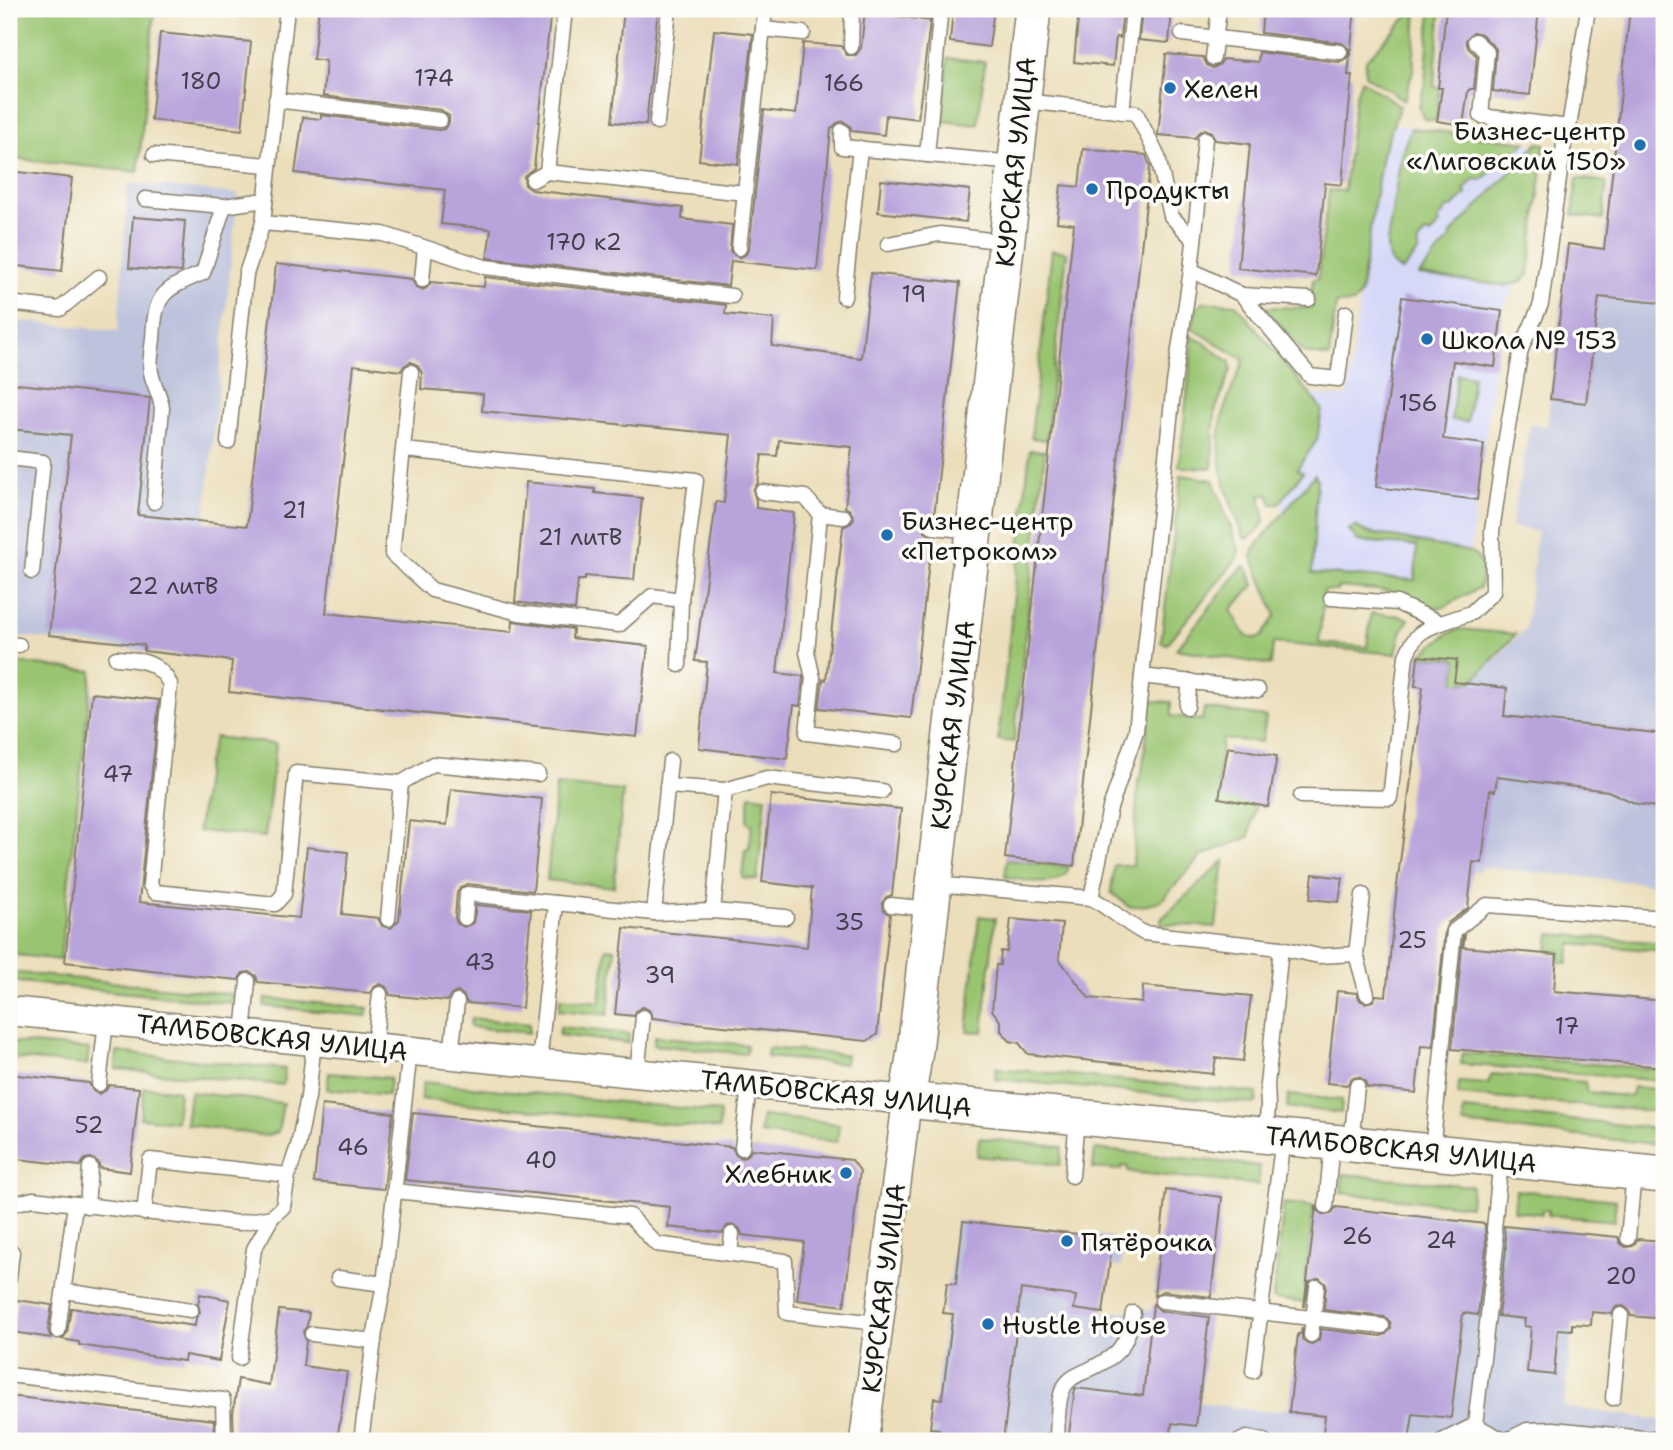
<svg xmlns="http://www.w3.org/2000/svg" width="1673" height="1450" font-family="'Shantell Sans',sans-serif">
<rect width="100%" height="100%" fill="#fdfcf7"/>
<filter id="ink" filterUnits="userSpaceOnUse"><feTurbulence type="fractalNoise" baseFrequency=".0143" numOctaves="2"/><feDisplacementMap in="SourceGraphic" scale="14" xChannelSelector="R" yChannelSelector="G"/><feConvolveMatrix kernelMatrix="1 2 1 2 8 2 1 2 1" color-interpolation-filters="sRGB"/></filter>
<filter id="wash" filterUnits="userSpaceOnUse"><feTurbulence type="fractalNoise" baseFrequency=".00686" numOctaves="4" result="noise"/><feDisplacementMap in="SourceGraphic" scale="28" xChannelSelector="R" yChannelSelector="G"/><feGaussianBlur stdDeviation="1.57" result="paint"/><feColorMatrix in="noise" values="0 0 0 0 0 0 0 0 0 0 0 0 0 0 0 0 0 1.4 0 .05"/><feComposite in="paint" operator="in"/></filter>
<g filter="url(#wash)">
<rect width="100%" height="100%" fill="#ebdeba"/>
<!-- built -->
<polygon fill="#d6d8f8" points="1395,124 1536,145 1520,276 1502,311 1466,586 1273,573 1298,394 1347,397 1372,203 1387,129"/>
<!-- industrial -->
<g fill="#bec3dd">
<polygon points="128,183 238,194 191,656 9,635 9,320 118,331"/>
<polygon points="1599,297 1664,304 1664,885 1481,867 1479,871 1442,869 1462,683 1473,682 1526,628 1537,531 1511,527 1530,424 1547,426 1550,399 1586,403"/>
<polygon points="1404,1211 1582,1231 1564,1407 1661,1420 1664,1414 1664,1441 931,1441 956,1220 1124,1240 1121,1267 1109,1266 1103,1313 1150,1310 1209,1317 1200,1403 1270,1412 1289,1407 1290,1412 1354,1420 1383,1410"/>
</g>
<!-- green -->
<g fill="#99c470" stroke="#5a7046" stroke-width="2">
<polygon points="9,9 156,9 154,14 138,172 9,158"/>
<polygon points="1414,9 1417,9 1413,71 1404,100 1365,75 1366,60"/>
<polygon points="1431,9 1441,9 1434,86 1440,89 1436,121 1424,119 1419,107 1425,82"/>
<polygon points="948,58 985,62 978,125 942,121"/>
<polygon points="1361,80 1400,106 1382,154 1360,295 1354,303 1336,304 1329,357 1305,353 1264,307 1309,308 1313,280 1318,278 1329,190 1344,191 1355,98"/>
<path d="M1411,128L1526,142L1481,180L1474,179L1464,190L1466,194L1452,208H1447L1438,220L1440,224L1430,235L1425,233L1417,244L1419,251L1402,271C1389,265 1387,256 1387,242L1401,155Z"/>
<polygon points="1538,143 1545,144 1529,274 1523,281 1505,286 1419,275 1449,240 1451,234"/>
<polygon points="1577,178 1607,182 1603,219 1573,215"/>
<polygon points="1052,250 1067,252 1046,440 1031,438"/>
<path d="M1202,302L1236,304L1322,409L1317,440L1297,469L1303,472L1279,504H1272L1268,494L1260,496L1265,521L1257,532L1247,539L1244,537C1228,497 1211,455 1224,411C1229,393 1237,377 1244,360L1192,328L1197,307Z"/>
<polygon points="1190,336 1203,342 1230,362 1231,370 1215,411 1212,468 1179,467 1193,342 1189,341"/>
<polygon points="1457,374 1473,377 1467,422 1451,420"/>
<polygon points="1030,450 1045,451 1014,742 998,740"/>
<path d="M1315,474L1317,480L1312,573L1415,580L1417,546L1358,541L1349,530L1355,526L1366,532L1471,552C1484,561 1483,573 1480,587L1444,607L1433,608L1389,591L1338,587L1337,591L1324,590L1319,643L1367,647L1371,613L1400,616L1409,619L1401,632L1396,654L1273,643L1271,665L1176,649L1243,566H1246L1254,585L1231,610L1246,636L1253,638L1261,637L1276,615L1252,557L1254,549Z"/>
<polygon points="1181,475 1213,480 1239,550 1238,557 1167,644 1161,642"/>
<polygon points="1460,629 1516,634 1472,682 1461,682 1459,692 1454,691 1457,659 1419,656 1449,633"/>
<polygon points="9,662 92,671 60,960 9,954"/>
<polygon points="1151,701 1171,702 1171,716 1202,720 1204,708 1266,717 1262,742 1222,739 1218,785 1259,790 1249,837 1201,856 1161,901 1148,905 1129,907 1111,892 1114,865 1133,865 1138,780 1142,773"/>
<polygon points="215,737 276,744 265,837 198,831 207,762"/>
<polygon points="556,785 623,791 614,887 547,880"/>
<polygon points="750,795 766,797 757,880 742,878 745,849 749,849 752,824 747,823"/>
<path d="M1007,860L1069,867C1060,892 1026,880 1005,877Z"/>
<polygon points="1224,861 1216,927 1161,924 1161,919"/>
<polygon points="979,916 995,918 983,1032 967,1031"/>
<polygon points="1550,934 1664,943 1664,951 1571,944 1568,963 1559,963 1560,952 1548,951"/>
<polygon points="606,948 615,949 608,1015 559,1010 560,998 600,1002"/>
<polygon points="9,972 232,994 231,1003 9,981"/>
<polygon points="265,998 368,1008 366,1016 264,1006"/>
<polygon points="471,1018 529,1024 529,1033 470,1027"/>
<polygon points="560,1027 629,1034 628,1043 559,1035"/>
<polygon points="655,1036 747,1045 746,1054 654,1045"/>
<polygon points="9,1042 89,1049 87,1065 9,1058"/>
<polygon points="768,1048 846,1055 845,1064 767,1057"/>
<polygon points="117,1052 285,1069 283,1085 116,1069"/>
<polygon points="1463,1053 1664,1070 1664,1081 1461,1064"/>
<polygon points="996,1068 1257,1093 1256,1104 995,1079"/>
<polygon points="329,1073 390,1078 388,1095 327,1089"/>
<polygon points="1492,1074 1585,1082 1587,1092 1626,1096 1632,1095 1633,1087 1664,1090 1664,1112 1458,1095 1459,1082 1488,1084"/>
<polygon points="423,1082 720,1112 719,1129 421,1099"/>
<polygon points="144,1087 179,1091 176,1122 140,1118"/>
<polygon points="190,1092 283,1103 278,1132 266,1136 186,1124"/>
<polygon points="1288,1095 1342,1100 1341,1113 1287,1107"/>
<polygon points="1463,1110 1664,1129 1664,1145 1463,1124"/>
<polygon points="762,1116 839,1124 837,1142 760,1133"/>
<polygon points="979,1138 1062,1147 1060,1165 999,1158 999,1156 994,1156 994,1158 977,1156"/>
<polygon points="1095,1149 1260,1166 1258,1185 1128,1172 1128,1167 1122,1166 1121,1170 1093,1168"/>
<polygon points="1343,1174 1472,1186 1470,1206 1341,1193"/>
<polygon points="1516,1190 1616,1200 1614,1221 1548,1215 1548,1210 1542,1210 1542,1214 1514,1211"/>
<polygon points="1284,1203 1314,1206 1304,1287 1307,1288 1305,1303 1273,1299"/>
</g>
<g id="blocks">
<!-- building -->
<g fill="#b8a3db">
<polygon points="319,9 551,9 534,168 524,176 525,185 532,190 683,208 682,219 732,225 730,251 739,258 746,254 749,249 764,110 796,114 803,43 841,46 847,55 856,55 861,48 865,9 897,9 896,16 930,21 918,119 886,115 884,135 852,131 850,126 843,121 837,123 831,129 817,270 731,261 728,286 487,258 491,229 441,224 445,190 295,173 303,117 321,119 321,115 439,130 444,129 449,122 449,116 441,110 323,96 326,61 313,59"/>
<polygon points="624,9 658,9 646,125 612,122"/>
<polygon points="953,9 994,9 989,47 950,42"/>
<polygon points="1079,9 1123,9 1120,38 1116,37 1113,66 1074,62"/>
<polygon points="1142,9 1172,9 1169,43 1139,40"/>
<polygon points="1263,9 1355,9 1348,75 1352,75 1342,185 1325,183 1316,276 1238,268 1250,144 1215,140 1211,132 1205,129 1198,133 1195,138 1158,135 1166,54 1203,57 1207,65 1213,68 1220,64 1223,59 1258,62 1259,52 1339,62 1348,57 1349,49 1342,43 1261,33"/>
<polygon points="1446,9 1539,9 1530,95 1493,91 1496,49 1481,34 1473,32 1466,40 1468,48 1477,56 1474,89 1470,89 1468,91 1463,125 1437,121 1442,88 1438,88"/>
<polygon points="1630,9 1664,9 1664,261 1660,303 1599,297 1586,403 1550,399 1568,244 1604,249"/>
<polygon points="714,30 753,34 738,164 699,160"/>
<polygon points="160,33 251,42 242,130 151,120"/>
<polygon points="1083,149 1146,155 1150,166 1074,866 1005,858 1074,224 1057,222 1061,185 1079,187"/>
<polygon points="9,171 72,178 62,271 9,265"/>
<polygon points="881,180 970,190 966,222 878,212"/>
<polygon points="133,217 185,221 181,272 129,268"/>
<polygon points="276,264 412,279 416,287 422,290 427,288 431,282 484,287 485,277 726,305 725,314 774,319 772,346 861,358 871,273 960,283 934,517 928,519 924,525 925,532 932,536 911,718 819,708 823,679 826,680 843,527 851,523 854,518 850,510 845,507 852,447 779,440 777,456 762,455 758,483 753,490 756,500 756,508 794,513 777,673 803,676 803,679 800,706 794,705 787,759 699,748 707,662 695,661 716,502 724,503 731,435 482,411 483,394 421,389 422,373 417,365 411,362 404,366 401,371 354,365 326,613 512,632 513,621 573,629 572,638 648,646 637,737 229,692 232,661 144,651 144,645 49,635 71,435 9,429 9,383 150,398 138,515 247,526"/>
<polygon points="1402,297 1502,311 1495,367 1453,361 1443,439 1484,444 1477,500 1376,487"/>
<polygon points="526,482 595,489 595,493 642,498 634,580 585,576 585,580 578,580 575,610 515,602"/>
<polygon points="1418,656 1457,660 1454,682 1507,688 1504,716 1664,734 1664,808 1637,804 1608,791 1497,777 1495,791 1490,790 1482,863 1473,862 1468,908 1448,923 1445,930 1433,1047 1421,1046 1416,1093 1367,1087 1365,1081 1359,1077 1352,1078 1347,1085 1327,1083 1337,991 1357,993 1360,1000 1365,1003 1373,1001 1376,995 1386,996 1397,885 1423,687 1415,686"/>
<polygon points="92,693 159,700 139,902 299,918 307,847 348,852 342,914 378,918 382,926 391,928 399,920 409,821 447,825 451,789 542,799 533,891 467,884 460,888 457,893 455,918 457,923 464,927 473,923 476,905 531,910 522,1008 467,1003 463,995 457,992 450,996 447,1001 390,995 386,987 380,984 373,988 370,993 258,982 256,976 250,972 243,973 238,980 65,962"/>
<polygon points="1228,747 1277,756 1268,807 1219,798"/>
<polygon points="771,795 901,809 892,895 886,897 882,903 883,910 890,915 877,1035 867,1041 695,1023 653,1018 649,1010 643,1007 636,1011 634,1016 615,1014 624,928 807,947 812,888 762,882"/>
<polygon points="1313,874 1343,878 1339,902 1310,899"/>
<polygon points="1011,919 1062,924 1059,959 1089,998 1142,1003 1143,986 1251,996 1243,1061 1216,1058 1213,1074 1028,1054 1019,1043 1010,1041 1001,1031 1001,1022 992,1010 996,965 1000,965 1001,951 1007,952"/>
<polygon points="1465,935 1463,947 1557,955 1554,991 1664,1001 1664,1067 1452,1049 1463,936"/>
<polygon points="9,1074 89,1083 93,1091 99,1094 106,1090 109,1085 139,1088 130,1172 100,1168 98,1162 91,1158 85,1159 80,1166 9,1158"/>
<polygon points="322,1105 393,1113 384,1189 314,1182"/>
<polygon points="413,1113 732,1147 736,1155 742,1158 749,1154 752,1149 852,1160 860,1171 844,1306 797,1300 804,1242 742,1235 740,1229 734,1225 727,1226 723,1233 668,1227 670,1207 405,1180"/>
<polygon points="1166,1190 1222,1197 1211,1297 1163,1291 1154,1296"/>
<polygon points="1316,1205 1318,1211 1324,1215 1331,1214 1336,1207 1485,1224 1486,1248 1478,1315 1463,1313 1451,1418 1413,1414 1409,1441 1322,1441 1325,1416 1289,1412 1298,1334 1301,1334 1302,1327 1302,1339 1310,1345 1319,1340 1321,1329 1381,1336 1386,1334 1391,1328 1390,1322 1384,1317 1324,1310 1326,1284 1319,1278 1309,1282 1304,1307"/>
<polygon points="963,1221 1113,1238 1103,1313 1074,1309 1076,1296 1021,1289 1003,1441 937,1441 939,1429 930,1428 934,1398 942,1399 953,1314 943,1313 947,1283 956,1284"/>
<polygon points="1504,1226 1618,1237 1620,1243 1626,1247 1633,1246 1638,1239 1664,1241 1664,1319 1631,1316 1629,1310 1623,1306 1616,1307 1612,1314 1592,1312 1591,1325 1572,1324 1572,1330 1558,1329 1554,1375 1527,1372 1531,1327 1524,1326 1525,1319 1498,1316 1506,1249"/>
<polygon points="200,1294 230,1300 219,1361 185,1355 184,1361 79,1345 79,1342 62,1339 67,1333 71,1308 195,1326 196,1318 200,1312 198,1304"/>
<polygon points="17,1300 52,1305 48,1330 51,1338 12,1332"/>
<polygon points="1153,1304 1161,1311 1209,1317 1196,1426 1172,1423 1170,1441 1068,1441 1075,1388 1143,1396"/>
<polygon points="279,1310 309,1313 307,1326 303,1332 306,1341 303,1366 347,1372 337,1441 234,1441 233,1413 238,1379 269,1385"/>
<polygon points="9,1396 214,1420 214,1441 9,1441"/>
</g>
</g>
</g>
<g filter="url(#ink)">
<use href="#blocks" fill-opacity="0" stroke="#847d6b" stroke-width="2"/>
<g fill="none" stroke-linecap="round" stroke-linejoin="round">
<!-- service casing -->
<g stroke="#847d6b" stroke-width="17">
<g id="service">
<polyline points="287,9 263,223 383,234 485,267 732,296"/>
<polyline points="763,29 803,33"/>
<polyline points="1182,34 1340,52"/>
<polyline points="1475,41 1487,52 1481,116 1569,127"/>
<polyline points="851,47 852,9"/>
<polyline points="1213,58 1219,9"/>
<polyline points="276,100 440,120"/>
<polyline points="1023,101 1136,113 1158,157 1171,216 1194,240"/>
<polyline points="1122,112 1133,10"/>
<polyline points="657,122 669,9"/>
<polyline points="842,131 842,147 1015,163"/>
<polyline points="154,155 268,165"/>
<polyline points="927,155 940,17 930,9"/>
<polyline points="547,172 565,9"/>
<polyline points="533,180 547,172 745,193"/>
<polyline points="145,199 224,206 265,200"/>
<polyline points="888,244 940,234 1006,242"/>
<polyline points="739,248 765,9"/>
<polyline points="1191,270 1242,295 1310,376 1338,379 1346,313"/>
<polyline points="422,280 425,248"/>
<polyline points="1242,295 1309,299"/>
<polyline points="844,297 860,148"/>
<polyline points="9,303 60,309 99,277"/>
<polyline points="411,372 392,554 432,590 519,613 619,625 652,596 681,600"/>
<polyline points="228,442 246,274 263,223"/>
<polyline points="404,450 696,480 681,600 679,665"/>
<polyline points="9,458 43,462 32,572"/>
<polyline points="762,492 805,497 820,514 807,652 813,678 807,733 897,744"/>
<path d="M154,502L162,408C160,393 153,385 151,372C149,362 152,349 153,339C155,294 162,290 203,273L224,206"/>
<polyline points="820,514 844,517"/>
<polyline points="933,527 974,531"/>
<polyline points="1331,598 1397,603 1441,623 1471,613 1493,592 1492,531 1503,456 1521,349 1541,304 1564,144 1569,127 1588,9"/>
<polyline points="9,644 19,645"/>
<path d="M116,658C141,660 158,661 170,684L150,885L155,892L275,904L284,894L296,773L401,783L433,764L538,774"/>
<polyline points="1142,676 1258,690"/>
<polyline points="1187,707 1190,681"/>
<polyline points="667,786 725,790 767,778 882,791"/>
<path d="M1301,796L1390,798L1406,656C1415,635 1419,631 1441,623"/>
<path d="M935,884L1091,898C1110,908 1125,923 1144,933L1281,948L1267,1085L1268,1105L1266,1135"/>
<polyline points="1091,898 1110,808 1136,731 1174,383 1191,270 1205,139"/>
<polyline points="891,905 930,909"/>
<polyline points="713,911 725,790"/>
<polyline points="654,913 670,761"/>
<polyline points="465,918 467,894 654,913 713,911 786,917"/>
<polyline points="388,919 401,783"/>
<polyline points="1281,948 1319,956 1356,954 1363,895"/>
<polyline points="1356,954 1367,994"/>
<polyline points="243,1035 248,981"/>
<polyline points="374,1048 380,994"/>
<polyline points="451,1055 457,1002"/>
<polyline points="539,1064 556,903"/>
<polyline points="637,1073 643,1017"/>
<polyline points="99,1084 106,1021"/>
<polyline points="1351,1144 1357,1086"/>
<polyline points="742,1148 749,1085"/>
<polyline points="1432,1151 1454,931 1487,905 1664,918"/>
<polyline points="1501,1158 1494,1229 1496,1248 1475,1425 1505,1441"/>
<polyline points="1072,1176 1077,1118"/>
<polyline points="395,1191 630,1216 656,1244 785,1261 787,1313 878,1323"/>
<polyline points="9,1205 33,1199 239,1223 272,1217 283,1207 288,1175 298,1146 308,1097 314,1042"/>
<polyline points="87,1206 90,1167"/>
<polyline points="1326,1206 1332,1143"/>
<polyline points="144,1213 150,1160 288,1175"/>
<polyline points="1628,1238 1634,1173"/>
<polyline points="730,1254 732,1234"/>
<polyline points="9,1278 12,1252"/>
<polyline points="338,1278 384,1284"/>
<polyline points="64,1291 191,1310"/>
<polyline points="1162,1301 1382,1326"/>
<polyline points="58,1331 75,1204"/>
<polyline points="312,1334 374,1341"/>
<polyline points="1311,1335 1317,1287"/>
<polyline points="239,1358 254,1249 272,1217"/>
<polyline points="1253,1371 1283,1138"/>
<polyline points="9,1375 223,1400 224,1441"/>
<polyline points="1613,1398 1621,1315"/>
<polyline points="361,1441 375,1332 384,1284 410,1051"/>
<path d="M1048,1441L1057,1438C1058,1423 1057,1402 1063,1389C1068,1379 1075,1376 1084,1372C1116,1357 1127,1349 1133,1313"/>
<polyline points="1240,1441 1247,1438 1264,1441"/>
<polyline points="1442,1441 1475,1425"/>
<polyline points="1505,1441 1527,1430 1553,1429 1664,1440"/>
</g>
</g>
<!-- minor casing -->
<g stroke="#847d6b" stroke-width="31">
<polyline id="minor" points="9,1011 907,1100 864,1441"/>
</g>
<!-- tertiary casing -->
<g stroke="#847d6b" stroke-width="38">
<polyline id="tertiary" points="1033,9 915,1051 907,1100 1664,1175"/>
</g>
<!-- service -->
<use href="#service" stroke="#fff" stroke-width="14"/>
<!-- minor -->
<use href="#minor" stroke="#fff" stroke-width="28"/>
<!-- tertiary -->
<use href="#tertiary" stroke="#fff" stroke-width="35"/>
</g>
</g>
<!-- markers -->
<g fill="#1f6fb2" stroke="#fdfcf7" stroke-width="2.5">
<circle cx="1170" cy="88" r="7"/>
<circle cx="1640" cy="145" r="7"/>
<circle cx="1092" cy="189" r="7"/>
<circle cx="1427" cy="339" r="7"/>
<circle cx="887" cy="535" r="7"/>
<circle cx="846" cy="1173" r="7"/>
<circle cx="1067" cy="1241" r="7"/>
<circle cx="988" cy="1324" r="7"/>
</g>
<g text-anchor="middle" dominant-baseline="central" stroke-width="7" stroke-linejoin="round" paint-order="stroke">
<!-- number labels -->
<g font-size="23" fill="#433e4c">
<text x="434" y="78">174</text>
<text x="201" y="81">180</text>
<text x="844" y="83">166</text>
<text x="584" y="242">170 к2</text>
<text x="914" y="294">19</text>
<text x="1418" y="403">156</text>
<text x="294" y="510">21</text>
<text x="580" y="537">21 литВ</text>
<text x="173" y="586">22 литВ</text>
<text x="118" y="774">47</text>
<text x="849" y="922">35</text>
<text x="1412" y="940">25</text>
<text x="480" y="962">43</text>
<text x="660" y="975">39</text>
<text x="1567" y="1026">17</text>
<text x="89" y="1125">52</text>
<text x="353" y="1147">46</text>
<text x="541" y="1160">40</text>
<text x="1357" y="1236">26</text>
<text x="1441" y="1240">24</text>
<text x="1621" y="1276">20</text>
</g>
<!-- poi labels -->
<g font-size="26" fill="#1c1c1c" stroke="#fdfcf7" text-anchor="start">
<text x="1184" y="88">Хелен</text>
<text x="1626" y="130" text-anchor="end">Бизнес-центр<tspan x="1626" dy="30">«Лиговский 150»</tspan></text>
<text x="1106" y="189">Продукты</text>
<text x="1441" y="339">Школа № 153</text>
<text x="901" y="520">Бизнес-центр<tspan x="901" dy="30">«Петроком»</tspan></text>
<text x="832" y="1173" text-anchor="end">Хлебник</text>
<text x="1081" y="1241">Пятёрочка</text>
<text x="1002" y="1324">Hustle House</text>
</g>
<!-- street labels -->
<g font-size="26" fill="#1c1c1c" stroke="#fdfcf7">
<text transform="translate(1015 162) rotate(-84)">КУРСКАЯ УЛИЦА</text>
<text transform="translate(952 725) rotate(-83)">КУРСКАЯ УЛИЦА</text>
<text transform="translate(272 1037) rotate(6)">ТАМБОВСКАЯ УЛИЦА</text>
<text transform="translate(836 1093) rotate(6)">ТАМБОВСКАЯ УЛИЦА</text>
<text transform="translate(1401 1149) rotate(6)">ТАМБОВСКАЯ УЛИЦА</text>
<text transform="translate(883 1288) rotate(-83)">КУРСКАЯ УЛИЦА</text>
</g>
</g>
<!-- margin -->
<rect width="1673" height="1450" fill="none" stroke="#fdfcf7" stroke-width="35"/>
</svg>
